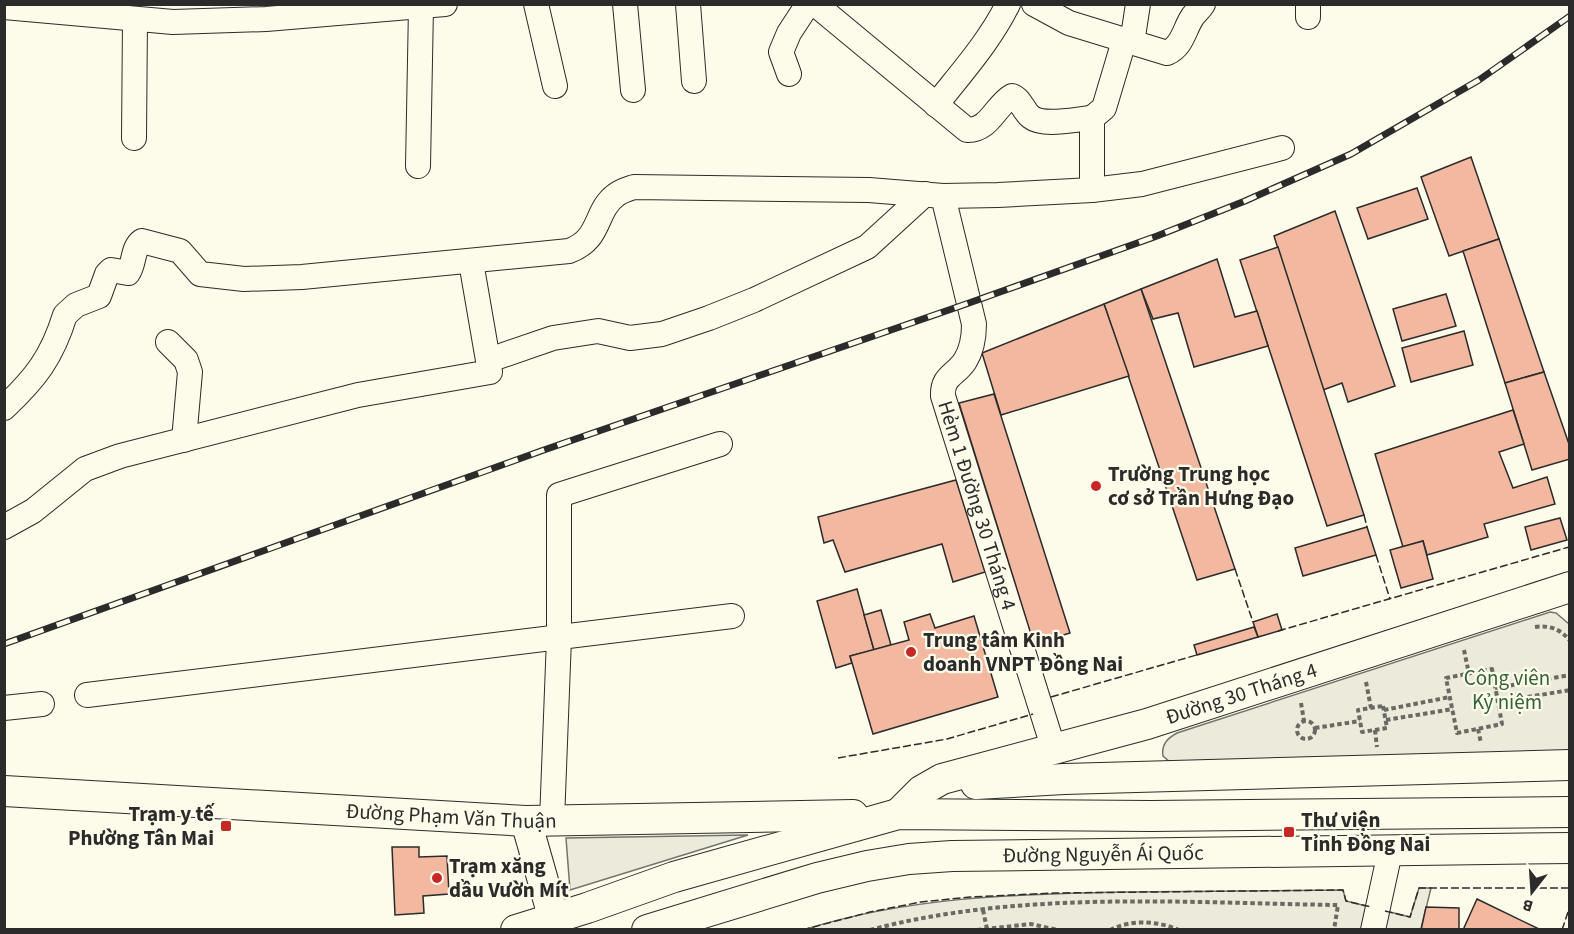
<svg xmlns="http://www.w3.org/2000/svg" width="1574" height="934" font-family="'Source Sans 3',sans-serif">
<rect width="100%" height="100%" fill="#fdfbea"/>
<!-- green -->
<g fill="#ecebdb" stroke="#74746e" stroke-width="1.5">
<path d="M1550,612L1556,613L1569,624V750L1559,752L1170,762L1163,756C1161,744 1168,738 1177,733Z"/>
<polygon points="748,835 570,890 566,838"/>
<path d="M1419,888H1431L1421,929L803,930C907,897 1015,894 1124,892C1197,891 1270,890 1343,890L1346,901L1410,917Z"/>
</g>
<!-- building -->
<g fill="#f2b8a0" stroke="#2b2b2b" stroke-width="1.5">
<polygon points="1471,157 1499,239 1449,256 1421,177"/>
<polygon points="1417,188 1428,219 1368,239 1357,208"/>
<polygon points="1335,211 1395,386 1348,402 1342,383 1323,390 1274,236"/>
<polygon points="1499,239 1544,372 1505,383 1463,251"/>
<polygon points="1278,247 1364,515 1327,526 1240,260"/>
<polygon points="1217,259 1235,317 1257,311 1268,346 1194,367 1178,313 1153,319 1141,289"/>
<polygon points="1141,289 1235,569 1197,580 1104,304"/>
<polygon points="1446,294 1456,326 1402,341 1393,309"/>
<polygon points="1104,304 1129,376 1001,415 982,353"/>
<polygon points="1464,331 1473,365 1411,382 1402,348"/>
<polygon points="1544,372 1570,447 1570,459 1532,470 1505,383"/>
<polygon points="994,394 1070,633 1034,644 959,403"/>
<polygon points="1513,410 1524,444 1499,452 1513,488 1547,477 1555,504 1484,524 1488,537 1427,555 1423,541 1403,547 1375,454"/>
<polygon points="956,480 985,572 953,582 942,544 845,572 833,540 824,543 818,517"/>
<polygon points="1560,518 1567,540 1531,550 1525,527"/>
<polygon points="1367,527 1376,555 1303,576 1295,548"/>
<polygon points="1423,541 1433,579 1401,588 1390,550"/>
<polygon points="857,589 874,650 850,656 852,663 836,668 817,601"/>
<polygon points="881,610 891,645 874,650 864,615"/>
<polygon points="930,614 935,628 974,616 998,697 873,734 850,656 909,640 904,622"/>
<polygon points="1277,614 1282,630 1258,637 1253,622"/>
<polygon points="1254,627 1258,637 1197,655 1194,645"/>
<polygon points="392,847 419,847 419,857 447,856 449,894 423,896 424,913 395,915"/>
<polygon points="1477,899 1541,930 1463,930"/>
<polygon points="1426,907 1459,908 1459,930 1421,930"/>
</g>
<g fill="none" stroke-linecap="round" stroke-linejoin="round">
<!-- minor casing -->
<g stroke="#2b2b2b" stroke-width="26">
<g id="minor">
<polyline points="536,4 555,86"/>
<polyline points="625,4 633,90"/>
<polyline points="688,4 694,81"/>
<path d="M815,4L967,130C989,131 995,106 1012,96C1021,99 1023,111 1031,117C1044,127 1076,119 1092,118V190"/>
<path d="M1034,4L1069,23L1167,53C1183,46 1184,29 1193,16C1196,12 1200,9 1203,4"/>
<polyline points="4,7 173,22 266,19 445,4"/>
<polyline points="1308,17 1308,4"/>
<polyline points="1132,43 1138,4"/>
<polyline points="789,74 781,52 789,33 808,4"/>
<path d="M936,105C961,73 990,41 1008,4"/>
<polyline points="1092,118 1104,108 1124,41"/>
<polyline points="134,138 135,19"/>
<polyline points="418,166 421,7"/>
<path id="s1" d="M943,196L974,324C974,337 972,350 965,361C955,376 942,376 943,396L1054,750"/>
<polyline points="168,342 186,360 190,372 184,440"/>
<polyline points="489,360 553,338 598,331 630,338 662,334 709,318 754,300 867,247 925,194"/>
<path d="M4,408C36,378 52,357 65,315L76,305L99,296L107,274L111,270L128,273C135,263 132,248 142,241L180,251L200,274L244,279L302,277L569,251C602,239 594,211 616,195C621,191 628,189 634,187L869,190L943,196L998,195L1092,190L1142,184L1282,148"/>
<polyline points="4,527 33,511 85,469 120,456 358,395 490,372 471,262"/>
<polyline points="87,695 732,616"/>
<polyline points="4,708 42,704"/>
<polyline points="552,821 559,638 559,495 720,444"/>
<polyline points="1373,930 1390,852"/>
</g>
</g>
<!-- major casing -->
<g stroke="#2b2b2b" stroke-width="32">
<g id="major">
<polyline points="976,784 1064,779 1570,765"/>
<path id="s2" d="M4,791L526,821L853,815"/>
<path id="s3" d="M898,814L921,791L942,779L1147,724L1570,587"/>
<polyline points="526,821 557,930"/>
<polyline points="516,930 587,908 674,877 898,814 1151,816 1570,812"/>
<path id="s4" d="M647,930L817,878L867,866L909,859L952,856L1570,848"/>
</g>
</g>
<!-- path -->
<g stroke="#6a6964" stroke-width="4" stroke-dasharray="4.5 3" stroke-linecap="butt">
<path d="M1535,627C1549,625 1561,629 1570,641"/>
<polyline points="1464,650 1469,674"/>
<polygon points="1492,669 1502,724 1457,733 1446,678"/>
<polyline points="1366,682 1371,708"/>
<polyline points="1495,688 1570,675"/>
<polyline points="1498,702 1570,690"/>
<polyline points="1301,703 1304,721"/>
<polygon points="1383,706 1387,728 1362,732 1358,710"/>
<polyline points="1384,710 1450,697"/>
<polyline points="1386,720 1453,709"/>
<circle cx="1306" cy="730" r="9"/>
<polyline points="1315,728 1360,721"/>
<polyline points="1478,729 1481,743"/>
<polyline points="1375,730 1377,747"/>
<polyline points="983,910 987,929"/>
<path d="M870,930C1019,890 1185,903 1338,905L1334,930"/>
<polyline points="977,930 1031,924 1058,930"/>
<path d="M1110,930C1132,919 1158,921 1179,930"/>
<polyline points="1265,930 1282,930"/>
</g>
<!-- minor -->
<use href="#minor" stroke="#fdfbea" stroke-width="24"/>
<!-- major -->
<use href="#major" stroke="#fdfbea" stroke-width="30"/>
<!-- rail casing -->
<g stroke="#2b2b2b" stroke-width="7">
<polyline id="rail" points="4,644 541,451 969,303 1157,236 1245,201 1351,154 1479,80 1570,16"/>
</g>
<!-- rail -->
<use href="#rail" stroke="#fdfbea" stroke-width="4.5" stroke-dasharray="14" stroke-linecap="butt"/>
<!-- fence -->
<g stroke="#2b2b2b" stroke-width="1.5" stroke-dasharray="8 3" stroke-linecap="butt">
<polyline points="1364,515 1367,527"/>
<polyline points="1376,555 1390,599"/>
<polyline points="1235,569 1253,622"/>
<polyline points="1278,631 1569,547"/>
<polyline points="1051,697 1200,654"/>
<polyline points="838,758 947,739 1033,714"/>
<polyline points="1385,911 1410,917 1419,888 1570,888"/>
<polyline points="802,930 870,912 921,902 970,897 1055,893 1343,890 1346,901 1371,907"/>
<polyline points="1562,930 1570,906"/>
</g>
</g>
<!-- markers -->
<g fill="#c62828" stroke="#fdfbea" stroke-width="2">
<circle cx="1096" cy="486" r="6"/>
<circle cx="911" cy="652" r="6"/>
<rect x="220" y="820" width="12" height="12" rx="3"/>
<rect x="1283" y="826" width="12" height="12" rx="3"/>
<circle cx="437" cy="878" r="6"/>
</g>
<g text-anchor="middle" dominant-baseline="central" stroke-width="4.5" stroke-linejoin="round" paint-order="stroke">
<!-- poi labels -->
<g font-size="21" font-weight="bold" fill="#2b2b2b" stroke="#fdfbea" text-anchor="start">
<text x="1108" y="474">Trường Trung học<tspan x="1108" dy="24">cơ sở Trần Hưng Đạo</tspan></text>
<text x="923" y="640">Trung tâm Kinh<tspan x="923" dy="24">doanh VNPT Đồng Nai</tspan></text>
<text x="214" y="814" text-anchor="end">Trạm y tế<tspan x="214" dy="24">Phường Tân Mai</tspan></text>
<text x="1301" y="820">Thư viện<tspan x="1301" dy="24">Tỉnh Đồng Nai</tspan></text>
<text x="449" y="866">Trạm xăng<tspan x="449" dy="24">dầu Vườn Mít</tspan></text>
</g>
<!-- street labels -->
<g font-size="21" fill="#2b2b2b" stroke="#fdfbea">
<text stroke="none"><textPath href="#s1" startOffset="328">Hẻm 1 Đường 30 Tháng 4</textPath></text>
<text stroke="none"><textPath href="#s3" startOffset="368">Đường 30 Tháng 4</textPath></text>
<text stroke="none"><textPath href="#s2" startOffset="448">Đường Phạm Văn Thuận</textPath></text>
<text stroke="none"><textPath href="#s4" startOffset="466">Đường Nguyễn Ái Quốc</textPath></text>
</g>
<!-- park labels -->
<g font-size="21" fill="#34623c" stroke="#fdfbea">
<text x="1507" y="678">Công viên<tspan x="1507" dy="24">Kỷ niệm</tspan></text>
</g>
</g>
<!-- border -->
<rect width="1574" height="934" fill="none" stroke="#2b2b2b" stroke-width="12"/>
<!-- north arrow -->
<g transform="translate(1532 892) rotate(197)" stroke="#fdfbea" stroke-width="4.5" paint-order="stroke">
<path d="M0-4.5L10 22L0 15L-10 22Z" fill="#2b2b2b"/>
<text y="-9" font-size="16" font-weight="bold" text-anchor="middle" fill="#2b2b2b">B</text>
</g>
</svg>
